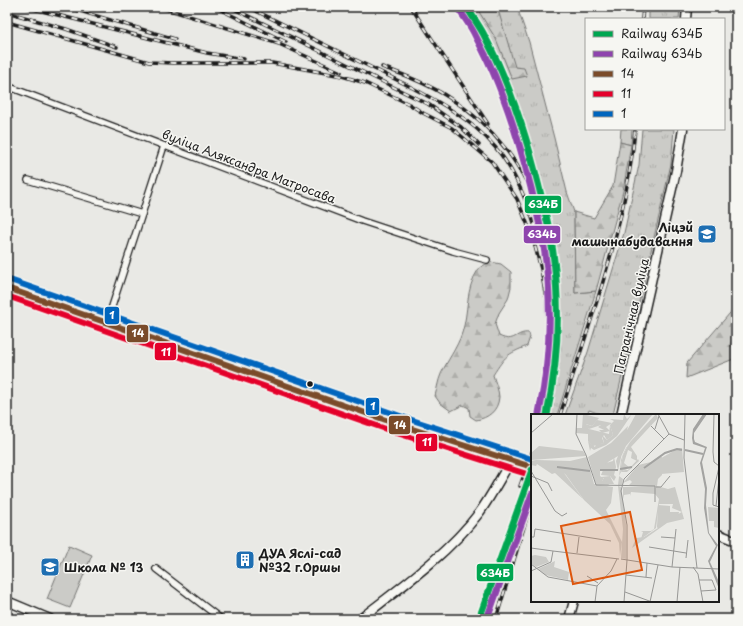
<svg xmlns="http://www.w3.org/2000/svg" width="743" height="626" font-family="'Playpen Sans',sans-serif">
<defs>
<pattern id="grass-tufts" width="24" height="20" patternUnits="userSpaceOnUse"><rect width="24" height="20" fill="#cbcbc7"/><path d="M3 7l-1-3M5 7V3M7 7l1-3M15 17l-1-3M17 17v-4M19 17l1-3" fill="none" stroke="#aeaeaa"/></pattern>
<pattern id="forest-firs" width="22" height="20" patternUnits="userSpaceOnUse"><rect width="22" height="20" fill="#cbcbc7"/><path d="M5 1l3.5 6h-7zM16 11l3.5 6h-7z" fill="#aeaeaa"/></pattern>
</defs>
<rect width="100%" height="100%" fill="#e9e9e5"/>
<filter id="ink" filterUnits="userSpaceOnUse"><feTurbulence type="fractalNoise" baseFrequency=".025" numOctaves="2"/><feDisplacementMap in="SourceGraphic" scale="8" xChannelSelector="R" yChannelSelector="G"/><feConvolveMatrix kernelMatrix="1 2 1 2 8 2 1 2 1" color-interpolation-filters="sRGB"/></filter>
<g filter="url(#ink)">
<!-- grass -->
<g fill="url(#grass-tufts)" stroke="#747472">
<polygon points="472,7 517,7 529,42 554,138 567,192 574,212 575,293 596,291 557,415 550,415 555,396 561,348 560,300 551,229 534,152 509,82 477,15"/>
<polygon points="649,7 680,7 679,19 649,19"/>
<polygon points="621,129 632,129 631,145 620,142"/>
<polygon points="642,129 674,129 671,164 613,415 600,415 600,414 589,410 587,415 565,415 588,352 624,233 639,165"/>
</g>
<!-- forest -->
<g fill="url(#forest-firs)" stroke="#747472">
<polygon points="476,7 494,7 499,13 515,67 524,68 527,76 512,79 496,39"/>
<polygon points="620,142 631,145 623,191 596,291 575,293 574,212 594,218 613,186"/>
<path d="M491,262L501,264L511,272V287L508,299L499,313L495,324L499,336C515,344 516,331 529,333L530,337L527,346C506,355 506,355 493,375C495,382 499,391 499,397C498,411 488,418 476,420L470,416L469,408L463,405L451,411L440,403L435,396C437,389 438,381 441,374C447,361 457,348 462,333C469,312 465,289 478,270C480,266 487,264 491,262Z"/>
<polygon points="736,306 736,358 686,378 687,363"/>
</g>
<!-- garden -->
<polygon fill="#cbcbc7" stroke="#747472" points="69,545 92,555 70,608 47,599"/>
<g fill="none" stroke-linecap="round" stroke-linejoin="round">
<!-- street casing -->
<g stroke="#1c1c1c" stroke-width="8">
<g id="street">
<polyline points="7,86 362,221 453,251 487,260"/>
<polyline points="28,180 142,214"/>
<polyline points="107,322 164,146"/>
<polyline points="156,569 221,619"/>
</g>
</g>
<!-- secondary casing -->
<g stroke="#1c1c1c" stroke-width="11">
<g id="secondary">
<polyline points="686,19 687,7"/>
<polyline points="621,415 676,171 683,129"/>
<polyline points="7,601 50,619"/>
<path d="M360,619C400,588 448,554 479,513C491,497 500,478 511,461"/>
<polyline points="569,619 574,601"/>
</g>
</g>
<!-- primary casing -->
<g stroke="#1c1c1c" stroke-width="11">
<g id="primary">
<polyline points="7,288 275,381 403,426 525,465"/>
<polyline points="718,534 736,541"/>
</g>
</g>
<!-- street -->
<use href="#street" stroke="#f6f6f2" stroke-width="5.5"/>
<!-- secondary -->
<use href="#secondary" stroke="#f6f6f2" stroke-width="8"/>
<!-- primary -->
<use href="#primary" stroke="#f6f6f2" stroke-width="8"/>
<!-- rail casing -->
<g stroke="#1c1c1c" stroke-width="3.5">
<g id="rail">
<polyline points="26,7 207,53 244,59"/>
<polyline points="66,7 175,39"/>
<polyline points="160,7 279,44 341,72"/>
<polyline points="215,7 286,42"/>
<polyline points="230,7 428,104 461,127 479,145"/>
<path d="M248,7L405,84C438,101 471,119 495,147C515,170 531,210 538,238"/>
<polyline points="411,7 488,124"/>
<polyline points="7,12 66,29 117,47"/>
<polyline points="642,19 643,7"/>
<polyline points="7,22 149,62 173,63 272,63 342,76 365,83 409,104 423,113 452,128 492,162 517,199 532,235 541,269 546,299 548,353 544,393 541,415"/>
<path d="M382,67C405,75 428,84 448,97C492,124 527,168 540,218C545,238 547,260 548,281"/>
<path d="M560,415C590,321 626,228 635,129"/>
<polyline points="520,486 532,452"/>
<polyline points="496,619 532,501"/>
</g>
</g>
<!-- rail -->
<use href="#rail" stroke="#f6f6f2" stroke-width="2" stroke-dasharray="6" stroke-linecap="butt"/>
<!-- bus-1 casing -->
<g stroke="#f6f6f2" stroke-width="9">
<polyline id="bus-1" points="7,288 403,426 532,467"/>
</g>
<!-- bus-2 casing -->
<g stroke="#f6f6f2" stroke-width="9">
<polyline id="bus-2" points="7,296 400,434 530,475"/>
</g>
<!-- bus-3 casing -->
<g stroke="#f6f6f2" stroke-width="9">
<polyline id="bus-3" points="10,280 406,418 532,459"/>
</g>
<!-- bus-1 -->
<use href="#bus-1" stroke="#7a4b2a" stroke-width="6"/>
<!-- bus-2 -->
<use href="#bus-2" stroke="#e4002b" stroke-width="6"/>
<!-- bus-3 -->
<use href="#bus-3" stroke="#0065bd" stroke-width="6"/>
<!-- rail-1 casing -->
<g stroke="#f6f6f2" stroke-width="10">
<g id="rail-1">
<path d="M467,7C472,16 478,24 483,33C509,81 526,134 539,187C543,204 548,222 551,240C561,298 559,357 547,415"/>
<polyline points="479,619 532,470"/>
</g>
</g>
<!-- rail-2 casing -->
<g stroke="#f6f6f2" stroke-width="10">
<g id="rail-2">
<path d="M460,11C466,20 472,28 476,37C502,84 518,136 531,188C535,206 540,223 543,241C553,299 551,356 539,413"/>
<polyline points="487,619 532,494"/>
</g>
</g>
<!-- rail-1 -->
<use href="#rail-1" stroke="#00a651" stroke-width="7"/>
<!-- rail-2 -->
<use href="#rail-2" stroke="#8e44ad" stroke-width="7"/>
</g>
</g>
<!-- icons -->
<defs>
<g id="university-square" transform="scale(1)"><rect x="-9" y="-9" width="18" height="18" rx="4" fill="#1f6fb2" stroke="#f6f6f2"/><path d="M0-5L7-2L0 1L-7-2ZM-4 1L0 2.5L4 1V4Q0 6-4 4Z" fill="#fff"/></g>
<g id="building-square" transform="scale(1)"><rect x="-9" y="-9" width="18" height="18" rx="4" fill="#1f6fb2" stroke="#f6f6f2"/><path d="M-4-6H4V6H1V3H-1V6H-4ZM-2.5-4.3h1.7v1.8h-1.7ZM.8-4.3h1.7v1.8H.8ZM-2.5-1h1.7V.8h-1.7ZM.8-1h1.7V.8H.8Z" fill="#fff"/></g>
<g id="school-square" transform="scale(1)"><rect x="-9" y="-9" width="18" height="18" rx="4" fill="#1f6fb2" stroke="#f6f6f2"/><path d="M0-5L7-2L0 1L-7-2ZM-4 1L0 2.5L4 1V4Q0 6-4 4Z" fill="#fff"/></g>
</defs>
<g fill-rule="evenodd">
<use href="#university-square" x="707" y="234"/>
<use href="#building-square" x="245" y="560"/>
<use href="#school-square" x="50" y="567"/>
</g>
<!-- markers -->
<circle fill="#1c1c1c" stroke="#f6f6f2" stroke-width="1.5" cx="310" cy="384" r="3.5"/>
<g text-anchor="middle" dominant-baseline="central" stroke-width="3" stroke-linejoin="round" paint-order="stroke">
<!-- street labels -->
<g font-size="12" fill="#1c1c1c" stroke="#f6f6f2">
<text transform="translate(249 166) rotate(21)">вуліца Аляксандра Матросава</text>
<text transform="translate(631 316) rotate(-77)">Пагранічная вуліца</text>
</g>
<!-- poi labels -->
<g font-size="12" font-weight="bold" fill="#1c1c1c" stroke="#f6f6f2" text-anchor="start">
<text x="693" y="227" text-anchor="end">Ліцэй<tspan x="693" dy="14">машынабудавання</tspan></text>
<text x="259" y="553">ДУА Яслі-сад<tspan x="259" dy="14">№32 г.Оршы</tspan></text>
<text x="64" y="567">Школа № 13</text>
</g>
</g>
<!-- overview -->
<g transform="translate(531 414)">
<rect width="188" height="188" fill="#e9e9e5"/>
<path d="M52,0L68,4L61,12L55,10L58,15L78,20L79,11L82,21L76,26L73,21L71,24L73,29L62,32L57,27V20L45,19V14H51ZM105,0H122L95,32L89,45L94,20ZM97,12L87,57L85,47L87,42L77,48L74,55L69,56V62L73,65L71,67H76L78,71H65L57,43L80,29ZM99,28L92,41L89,58L94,56H97L107,45L108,47L96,58H90L88,62L92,65L91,71H87L90,46L92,40L95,34ZM8,32L52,37L55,42L0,46V39ZM56,43L63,70L82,73L80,89L75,96L91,128L89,142L88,129L79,110L53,86L35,61L33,59L52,85L24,59L21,60L6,50L5,52L0,51V47L5,46L39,47ZM127,43H131V61L127,65L126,72L137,75L144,73L151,98L141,94L142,90H128L125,114L110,125L112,118L110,117H120L123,115L128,85L124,80L100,78L99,82V80L93,81L92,85V73H120L101,72L98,71L101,68L99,66L92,69L107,51L120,48ZM87,72L90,73L95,110V145L90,144L92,115ZM4,141L15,143L18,148L5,153L0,149V142ZM24,147L23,153L38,158L37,166L14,161L7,155Z" fill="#cbcbc7"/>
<path d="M93,0L96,5L101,0L86,22L75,31L63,36L60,34L59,37L57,27L64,33L65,30L73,29L71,21L76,26L82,21L79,11L83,7L79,5L92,6ZM106,0H111L109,6L115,4L103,18L94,24ZM125,0L127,4L100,33L106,42V47L100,44L101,38L97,36L93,49L99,54L89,58L92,41L99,28ZM17,47H31L30,53L34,55L31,51L37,50L34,53L45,72L37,60ZM79,62L83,70H76V67L74,70L70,69L73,64L68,65L70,63ZM151,98L153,105L136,109L101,134L105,124L113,123L127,114L126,111Z" fill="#cbcbc7"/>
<path d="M66,6L81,9L75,13L79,17L71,19L68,16H73L67,13L70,11L58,15L54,10L61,12ZM83,43L85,53L83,61L85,63L83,67L79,62L70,61L75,49L82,47Z" fill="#cbcbc7"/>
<path d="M148,34H151L153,58L130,60L125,47ZM127,91L139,92V98H148L147,104L138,105L126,114ZM177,93L188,94V114L183,113V107H178Z" fill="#cbcbc7"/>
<path d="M172,0H176L163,19V25L164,28L176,33L171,48L176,74L175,91L178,119L187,131L179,148L188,168V175L177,147L185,132L177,119L173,94L174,75L169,49L174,34L162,30L161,24L162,15Z" fill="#a3a3a1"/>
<path fill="none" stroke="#a3a3a1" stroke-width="2" d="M154,36L172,40M26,53L59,57M113,54L134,39L146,35L151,36M89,55L101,53M69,56H87"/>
<path fill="none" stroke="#979795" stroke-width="1" d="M46,0L45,20L55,41L65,71L124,72V88M127,0L138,20M154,0L153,44L166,154M183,0L182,38L183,48L188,52M188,3V19M120,12L133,25M124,15L128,2M0,19L22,0M188,53L182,79V91L188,93M0,57L24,97L31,102L36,99M0,62L17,69L21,77M125,73H130L139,62M185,92L188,64M0,123H3L4,115L80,127M130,123L144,124M118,133L155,139M0,134L22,137M46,139L48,123M155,144L157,126M90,145L141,153L188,155M96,146V111L90,77L93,65L138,20L153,26M0,150L17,163L66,172L80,157L86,145M141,153L145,115M162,153L167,160L172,188M0,157L20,148L22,137L88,145M95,161L121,164M56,162L67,169M115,163L116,149M168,166H181L185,176M170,177L185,176M94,178L121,188M64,188L66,172M93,188L96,146M119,188L127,151M146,188L149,153"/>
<path fill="#de560d" fill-opacity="0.15" stroke="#de560d" stroke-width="2" d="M99,98L111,156L42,170L30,112Z"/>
<rect width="188" height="188" fill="none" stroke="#1c1c1c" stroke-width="2"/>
</g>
<g stroke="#f6f6f2" stroke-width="1.5">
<rect x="524" y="195" width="38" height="19" rx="4" fill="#00a651"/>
<rect x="523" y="225" width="38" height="19" rx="4" fill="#8e44ad"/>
<rect x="104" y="306" width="16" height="19" rx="4" fill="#0065bd"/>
<rect x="126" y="324" width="23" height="19" rx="4" fill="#7a4b2a"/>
<rect x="154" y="342" width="23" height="19" rx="4" fill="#e4002b"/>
<rect x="365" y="397" width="15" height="19" rx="4" fill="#0065bd"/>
<rect x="388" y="415" width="23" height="20" rx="4" fill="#7a4b2a"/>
<rect x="415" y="433" width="23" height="19" rx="4" fill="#e4002b"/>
<rect x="476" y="563" width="38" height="19" rx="4" fill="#00a651"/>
</g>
<g font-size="11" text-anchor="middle" font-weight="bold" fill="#fff">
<text x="543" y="208">634Б</text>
<text x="542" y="238">634Ь</text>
<text x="112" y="319">1</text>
<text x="138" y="337">14</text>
<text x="166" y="356">11</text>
<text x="373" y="410">1</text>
<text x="400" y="429">14</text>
<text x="427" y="446">11</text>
<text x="495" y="577">634Б</text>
</g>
<!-- margin -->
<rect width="743" height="626" fill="none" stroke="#f6f6f2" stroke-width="24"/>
<rect x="12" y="12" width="719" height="602" fill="none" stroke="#1c1c1c" stroke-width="1.5" filter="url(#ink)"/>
<!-- legend -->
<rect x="585" y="18" width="140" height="112" fill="#f6f6f2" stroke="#9f9f9c"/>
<rect x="593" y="31" width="20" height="6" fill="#00a651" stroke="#9f9f9c"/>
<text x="621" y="38" font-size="12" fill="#1c1c1c">Railway 634Б</text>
<rect x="593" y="51" width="20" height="6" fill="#8e44ad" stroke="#9f9f9c"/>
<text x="621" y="58" font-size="12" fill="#1c1c1c">Railway 634Ь</text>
<rect x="593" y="71" width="20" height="6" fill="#7a4b2a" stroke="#9f9f9c"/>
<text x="621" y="78" font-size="12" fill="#1c1c1c">14</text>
<rect x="593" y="91" width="20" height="6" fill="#e4002b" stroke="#9f9f9c"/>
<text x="621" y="98" font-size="12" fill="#1c1c1c">11</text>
<rect x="593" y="111" width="20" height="6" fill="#0065bd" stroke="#9f9f9c"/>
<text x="621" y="118" font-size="12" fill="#1c1c1c">1</text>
</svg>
